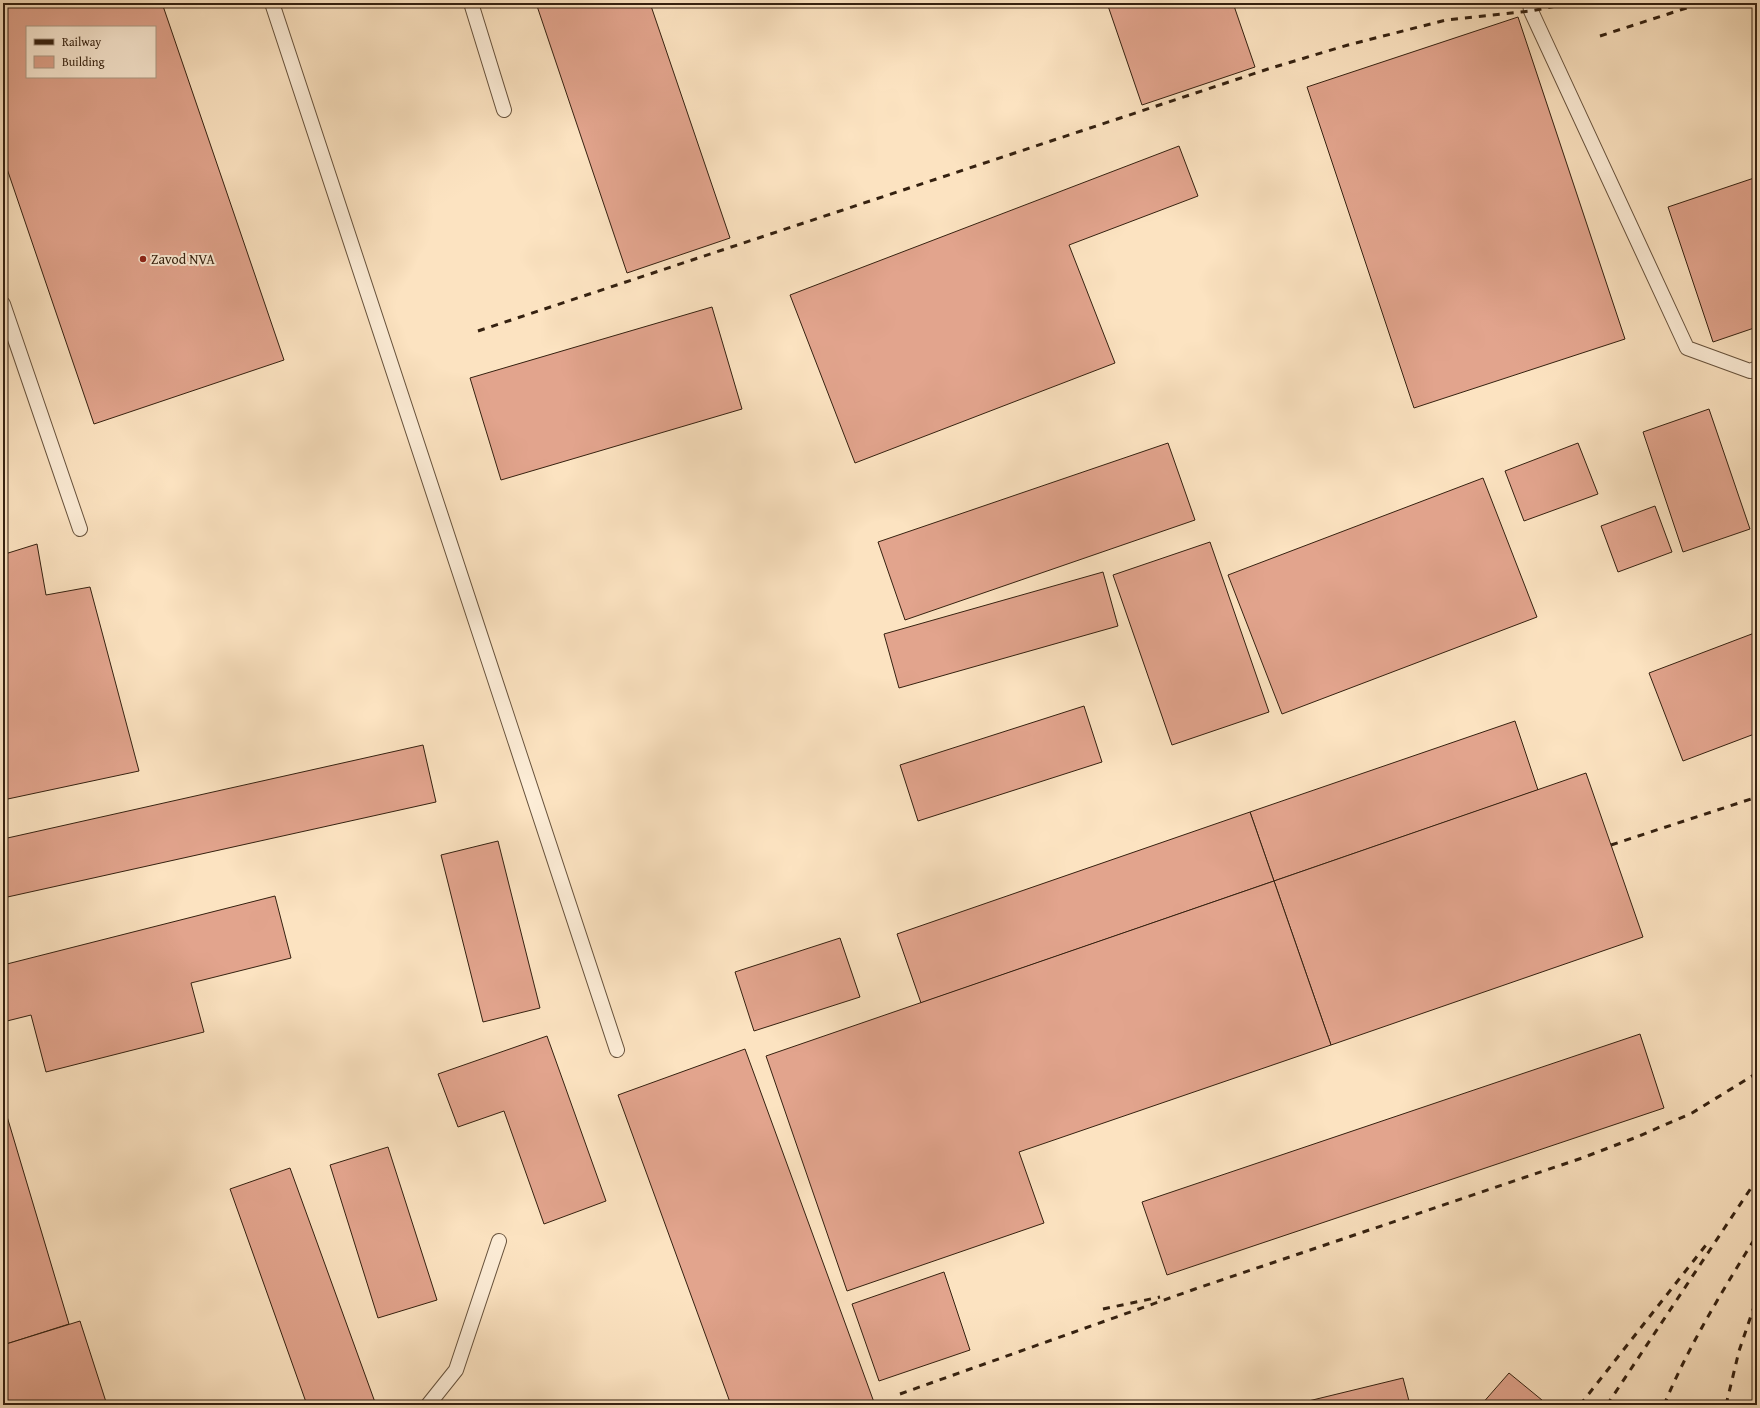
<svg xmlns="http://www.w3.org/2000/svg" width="1760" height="1408" font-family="'Gentium Book Plus',serif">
<rect width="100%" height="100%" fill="#fce3c1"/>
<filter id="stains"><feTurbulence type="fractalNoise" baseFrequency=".005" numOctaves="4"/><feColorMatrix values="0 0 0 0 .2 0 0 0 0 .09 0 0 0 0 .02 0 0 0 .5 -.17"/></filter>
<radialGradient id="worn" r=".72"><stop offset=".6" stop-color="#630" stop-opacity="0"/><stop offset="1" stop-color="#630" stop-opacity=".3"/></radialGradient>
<!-- building -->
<g fill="#e2a48d" stroke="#352110" fill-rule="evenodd">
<path d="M3,3H162L284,360L94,424L3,157ZM27,27H155V77H27Z"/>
<polygon points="536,3 650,3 730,238 627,273"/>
<polygon points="1107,3 1233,3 1255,67 1142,105"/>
<polygon points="1518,17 1625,339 1414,408 1307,87"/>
<polygon points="1179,146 1198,196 1069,245 1115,363 855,463 790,295"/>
<polygon points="1757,177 1757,327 1713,342 1668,207"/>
<polygon points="712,307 742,409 501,480 470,378"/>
<polygon points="1709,409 1750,529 1683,552 1643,432"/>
<polygon points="1168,443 1195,520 905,620 878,542"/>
<polygon points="1578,443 1598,494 1524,521 1505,471"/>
<polygon points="1483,478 1537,617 1282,714 1228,575"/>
<polygon points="1655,506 1672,552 1618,572 1601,526"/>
<polygon points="1210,542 1269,712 1172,745 1113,575"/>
<polygon points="37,544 46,595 90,587 139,771 3,800 3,559 5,554"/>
<polygon points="1103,572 1118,626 899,688 884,634"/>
<polygon points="1757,632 1757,733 1683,761 1649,673"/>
<polygon points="1084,706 1102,762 918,821 900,765"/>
<polygon points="1515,721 1538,790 1274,881 1250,812"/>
<polygon points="423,745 436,802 3,898 3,839"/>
<polygon points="1586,773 1643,937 1331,1045 1274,881"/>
<polygon points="1250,812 1274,881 921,1003 897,934"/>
<polygon points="498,841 540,1008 483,1022 441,855"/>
<polygon points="1274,881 1331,1045 1019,1152 1044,1223 847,1291 766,1056"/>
<polygon points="275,896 291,958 191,983 204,1032 46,1072 31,1015 3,1022 3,965"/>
<polygon points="840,938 860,997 754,1031 735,972"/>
<polygon points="1640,1034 1664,1108 1167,1275 1142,1202"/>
<polygon points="547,1036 606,1201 544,1224 504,1111 458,1127 438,1074"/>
<polygon points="745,1049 875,1405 731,1405 618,1095"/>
<polygon points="3,1103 69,1324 3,1345"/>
<polygon points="388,1147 437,1300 378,1318 330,1165"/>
<polygon points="290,1168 376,1405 307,1405 230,1189"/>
<polygon points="944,1272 970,1350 879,1381 852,1304"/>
<polygon points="80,1321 107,1405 3,1405 3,1345"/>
<polygon points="1509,1373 1548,1405 1481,1405"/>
<polygon points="1403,1378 1410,1405 1292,1405"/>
</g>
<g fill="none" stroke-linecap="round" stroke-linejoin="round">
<!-- service casing -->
<g stroke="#67523c" stroke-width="16">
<g id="service">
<polyline points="272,3 617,1050"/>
<polyline points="471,3 504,110"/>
<polyline points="1530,3 1531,11 1687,348 1750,371 1757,368"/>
<polyline points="3,304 80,529"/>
<polyline points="428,1405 456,1370 499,1241"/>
</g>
</g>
<!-- service -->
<use href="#service" stroke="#fdedd7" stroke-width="14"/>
<!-- rail -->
<g stroke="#352110" stroke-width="3" stroke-dasharray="7 7" stroke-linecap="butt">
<polyline points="1600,36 1702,3"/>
<polyline points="478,331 1271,68 1348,45 1446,20 1531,11 1571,3"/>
<polyline points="1611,845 1757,797"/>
<polyline points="1103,1309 1160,1297"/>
<polyline points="900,1394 1195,1289 1582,1158 1637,1137 1692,1113 1757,1073"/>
<polyline points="1580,1405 1706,1245"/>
<polyline points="1607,1405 1757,1179"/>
<path d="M1664,1405C1689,1345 1723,1290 1757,1235"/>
<polyline points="1726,1405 1739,1351 1757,1298"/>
</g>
</g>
<!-- markers -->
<circle fill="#8f2418" stroke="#fdedd7" stroke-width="1.5" cx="143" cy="259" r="4"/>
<g text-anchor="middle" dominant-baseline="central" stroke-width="4" stroke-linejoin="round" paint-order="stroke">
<!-- poi labels -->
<g font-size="14" fill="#352110" stroke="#fdedd7" text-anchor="start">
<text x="151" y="259">Zavod NVA</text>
</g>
</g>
<!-- margin -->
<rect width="1760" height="1408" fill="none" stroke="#fce3c1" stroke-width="16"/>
<rect x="4" y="4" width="1752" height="1400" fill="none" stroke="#352110" stroke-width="2"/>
<rect x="8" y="8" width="1744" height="1392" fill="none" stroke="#352110"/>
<!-- legend -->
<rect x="26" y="26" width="130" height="52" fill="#fdedd7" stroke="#ad9b87"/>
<rect x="34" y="39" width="20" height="6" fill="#352110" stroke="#ad9b87"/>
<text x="62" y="46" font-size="12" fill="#352110">Railway</text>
<rect x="34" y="56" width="20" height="12" fill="#e2a48d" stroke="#ad9b87"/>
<text x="62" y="66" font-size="12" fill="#352110">Building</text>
<rect width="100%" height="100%" filter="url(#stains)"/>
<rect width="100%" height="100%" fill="url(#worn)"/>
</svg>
